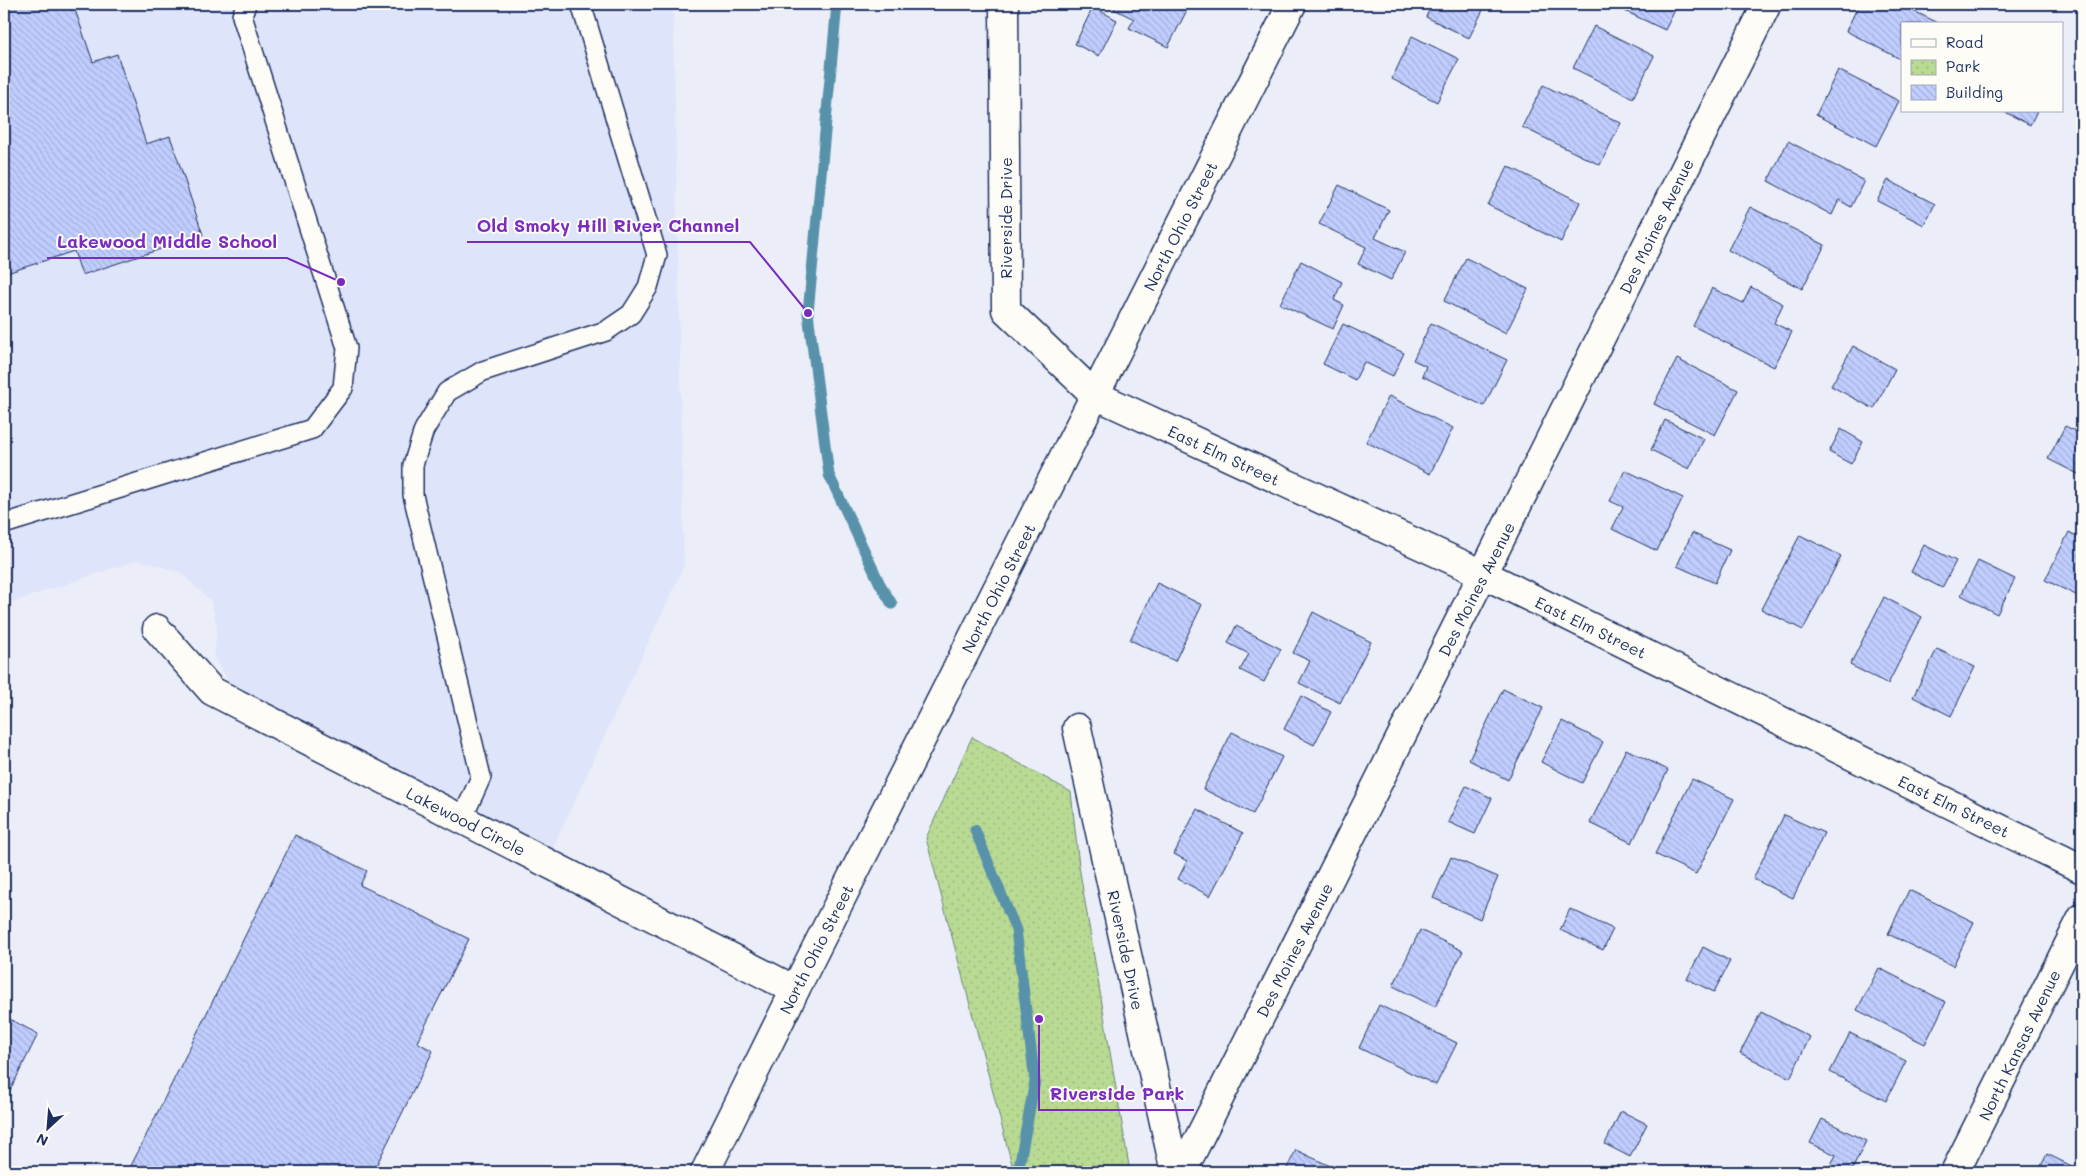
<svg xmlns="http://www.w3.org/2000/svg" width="2086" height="1176" font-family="Mali,sans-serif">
<defs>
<pattern id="park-dots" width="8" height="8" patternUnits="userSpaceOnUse" patternTransform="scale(1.25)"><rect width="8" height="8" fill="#b9da93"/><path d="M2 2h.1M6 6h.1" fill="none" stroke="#9ebb81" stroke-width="1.8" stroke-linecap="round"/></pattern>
<pattern id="building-back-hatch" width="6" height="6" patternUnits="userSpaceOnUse" patternTransform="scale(1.25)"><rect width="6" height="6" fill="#c0cdfe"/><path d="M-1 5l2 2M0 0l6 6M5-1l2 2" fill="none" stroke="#a4b0dc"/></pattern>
</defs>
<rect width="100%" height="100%" fill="#ebeef9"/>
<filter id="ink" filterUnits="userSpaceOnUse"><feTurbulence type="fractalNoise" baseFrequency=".02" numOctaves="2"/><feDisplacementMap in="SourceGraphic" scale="10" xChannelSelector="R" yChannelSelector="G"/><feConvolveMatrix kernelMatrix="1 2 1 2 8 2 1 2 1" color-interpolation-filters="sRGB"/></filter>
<g filter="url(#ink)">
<!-- built -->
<polygon fill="#dee4fa" points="4,4 673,4 684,566 551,851 230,683 214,658 217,627 211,601 180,572 138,560 4,605"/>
<!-- park -->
<polygon fill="url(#park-dots)" stroke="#6a8478" points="972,737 1071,792 1079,866 1130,1172 1014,1172 926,838"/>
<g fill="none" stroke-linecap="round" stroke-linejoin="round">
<!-- stream -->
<g stroke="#5992aa" stroke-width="11">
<polyline points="837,4 808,313 829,475 880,584 892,604"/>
<polyline points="975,830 1016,930 1035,1081 1018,1172"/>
</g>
</g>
<!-- building -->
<g fill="url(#building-back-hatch)" stroke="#1b2f5e">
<polygon points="4,4 73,4 93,62 117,54 146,144 170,136 203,235 82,275 74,251 4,274"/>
<polygon points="1116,4 1175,4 1187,10 1168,47 1129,28 1134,19 1114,9"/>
<polygon points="1432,4 1486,4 1469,38 1426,17"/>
<polygon points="1610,4 1678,4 1665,30"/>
<polygon points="1859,4 1900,4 1940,24 1902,24 1902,60 1846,31"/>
<polygon points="1093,7 1117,20 1099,56 1075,44"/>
<polygon points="1594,26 1654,56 1633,98 1573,68"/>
<polygon points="1412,36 1459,59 1437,102 1392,79"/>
<polygon points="1838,70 1899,101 1876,146 1816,115"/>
<polygon points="1543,85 1621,123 1600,165 1522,127"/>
<polygon points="2003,111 2037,111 2030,125"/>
<polygon points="1788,141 1864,181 1851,207 1839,200 1832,215 1768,181"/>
<polygon points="1508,166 1580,202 1561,242 1488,205"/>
<polygon points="1888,180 1935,204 1924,225 1877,201"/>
<polygon points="1339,185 1389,210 1375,238 1405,252 1391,280 1358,264 1366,247 1319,224"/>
<polygon points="1750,207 1825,245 1802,289 1728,250"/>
<polygon points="1466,258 1528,289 1506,333 1444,301"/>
<polygon points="1301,261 1342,282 1334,300 1344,305 1333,329 1280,304"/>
<polygon points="1751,287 1783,304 1774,323 1792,332 1774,367 1693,326 1712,288 1743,303"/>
<polygon points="1431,323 1507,360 1484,406 1422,376 1426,366 1413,360"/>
<polygon points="1343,324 1404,353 1393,376 1364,362 1355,380 1323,364"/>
<polygon points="1853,346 1895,369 1874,409 1831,386"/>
<polygon points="1677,359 1738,390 1715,435 1654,404"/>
<polygon points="1389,396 1453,428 1430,474 1366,442"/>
<polygon points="1665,420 1704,439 1689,469 1651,450"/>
<polygon points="2065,426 2082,434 2082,471 2080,475 2048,459"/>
<polygon points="1841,429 1863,442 1851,464 1829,452"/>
<polygon points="1625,470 1683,498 1657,551 1612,529 1623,507 1610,501"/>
<polygon points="2069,532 2082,539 2082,598 2045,580"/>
<polygon points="1692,533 1730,550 1715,583 1677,566"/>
<polygon points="1800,535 1841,556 1803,630 1761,609"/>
<polygon points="1924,545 1956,561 1942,588 1911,572"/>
<polygon points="1978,561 2015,579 1997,614 1961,595"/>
<polygon points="1157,583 1202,605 1175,661 1130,640"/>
<polygon points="1884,597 1922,617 1888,684 1850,665"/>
<polygon points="1313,612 1371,642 1340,703 1299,683 1310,661 1293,653"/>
<polygon points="1236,626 1281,649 1264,682 1240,670 1249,654 1228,643"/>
<polygon points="1937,649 1975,667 1951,716 1913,697"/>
<polygon points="1503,689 1543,708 1508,780 1469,760"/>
<polygon points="1301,696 1331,712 1314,745 1284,729"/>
<polygon points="1562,721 1603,742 1582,783 1541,762"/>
<polygon points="1232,732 1282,757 1253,814 1203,789"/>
<polygon points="1626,749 1668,770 1632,843 1590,823"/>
<polygon points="1692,779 1734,799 1696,874 1655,854"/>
<polygon points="1466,786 1492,798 1475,834 1448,822"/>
<polygon points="1197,809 1243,833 1210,896 1178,879 1187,861 1174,854"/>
<polygon points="1784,815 1824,833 1793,898 1753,879"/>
<polygon points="295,835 367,871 360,885 469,939 417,1042 433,1051 373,1172 128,1172"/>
<polygon points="1451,857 1498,877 1480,919 1433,898"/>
<polygon points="1909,890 1974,922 1953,966 1888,934"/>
<polygon points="1570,909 1613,929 1603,950 1560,930"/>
<polygon points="1420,930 1463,951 1435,1007 1393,986"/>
<polygon points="1703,947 1730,961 1714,992 1687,979"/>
<polygon points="1879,968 1946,1002 1925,1044 1857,1010"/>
<polygon points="1379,1005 1457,1043 1436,1085 1359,1048"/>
<polygon points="1761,1012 1810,1037 1790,1078 1740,1053"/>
<polygon points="4,1016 38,1034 4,1103"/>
<polygon points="1850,1033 1906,1061 1886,1101 1830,1072"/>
<polygon points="1621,1111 1647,1124 1630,1157 1605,1144"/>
<polygon points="1822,1119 1866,1141 1851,1172 1833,1172 1828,1170 1836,1155 1810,1143"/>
<polygon points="1296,1150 1343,1172 1285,1172"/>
<polygon points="2047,1154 2082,1171 2082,1172 2038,1172"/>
</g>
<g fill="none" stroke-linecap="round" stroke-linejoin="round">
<!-- lane casing -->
<g stroke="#1b2f5e" stroke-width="22">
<g id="lane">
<polyline points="4,524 312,429 343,388 347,348 242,16 246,4"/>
<polyline points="462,819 481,777 413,495 413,465 424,430 447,392 483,371 606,331 631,314 648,287 657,255 581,4"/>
</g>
</g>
<!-- street casing -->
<g stroke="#1b2f5e" stroke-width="31">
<g id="street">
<polyline points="1004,4 1006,310 1095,395 1483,574 2082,869"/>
<polyline points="157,629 212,691 795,990"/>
<polyline points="1077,728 1175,1172"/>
<polyline points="1182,1172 1483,574 1767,4"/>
<polyline points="1955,1172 2082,918"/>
</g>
</g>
<!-- secondary casing -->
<g stroke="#1b2f5e" stroke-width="31">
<polyline id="secondary" points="705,1172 795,990 1292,4"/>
</g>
<!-- lane -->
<use href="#lane" stroke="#fdfcf7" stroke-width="19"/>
<!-- street -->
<use href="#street" stroke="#fdfcf7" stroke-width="28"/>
<!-- secondary -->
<use href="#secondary" stroke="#fdfcf7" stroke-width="28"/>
</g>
</g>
<g text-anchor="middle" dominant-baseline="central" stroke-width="4" stroke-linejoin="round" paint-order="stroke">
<!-- street labels -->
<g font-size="16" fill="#1b2f5e" stroke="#fdfcf7">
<text transform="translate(1005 218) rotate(-90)">Riverside Drive</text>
<text transform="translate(1180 226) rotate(-63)">North Ohio Street</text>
<text transform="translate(1656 226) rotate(-64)">Des Moines Avenue</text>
<text transform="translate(1224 455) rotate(25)">East Elm Street</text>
<text transform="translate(998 588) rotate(-63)">North Ohio Street</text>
<text transform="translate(1476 589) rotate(-63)">Des Moines Avenue</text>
<text transform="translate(1591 627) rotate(26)">East Elm Street</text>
<text transform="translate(1954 806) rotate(26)">East Elm Street</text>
<text transform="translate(466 821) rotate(27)">Lakewood Circle</text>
<text transform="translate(816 949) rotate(-63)">North Ohio Street</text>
<text transform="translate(1126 950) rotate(78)">Riverside Drive</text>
<text transform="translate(1294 950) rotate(-63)">Des Moines Avenue</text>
<text transform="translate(2019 1045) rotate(-64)">North Kansas Avenue</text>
</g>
</g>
<!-- callouts -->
<path fill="none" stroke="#7b2cbf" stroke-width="2" d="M808 313L750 242H467M341 282L287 258H47M1039 1019L1039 1110H1194"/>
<g fill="#7b2cbf" stroke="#fdfcf7" stroke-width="2">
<circle cx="808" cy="313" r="5"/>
<circle cx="341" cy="282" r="5"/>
<circle cx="1039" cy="1019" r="5"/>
</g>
<g font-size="18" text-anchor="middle" font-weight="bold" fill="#7b2cbf" stroke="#fdfcf7" stroke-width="4" stroke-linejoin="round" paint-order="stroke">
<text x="608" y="232">Old Smoky Hill River Channel</text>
<text x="167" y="248">Lakewood Middle School</text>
<text x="1117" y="1100">Riverside Park</text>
</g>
<!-- margin -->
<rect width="2086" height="1176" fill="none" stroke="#fdfcf7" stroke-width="20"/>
<rect x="10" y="10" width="2066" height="1156" fill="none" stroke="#1b2f5e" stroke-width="2" filter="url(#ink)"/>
<!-- legend -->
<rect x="1901" y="22" width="162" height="90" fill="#fdfcf7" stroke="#a3aaba"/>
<rect x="1911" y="39" width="25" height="8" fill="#fdfcf7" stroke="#a3aaba"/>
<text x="1946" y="48" font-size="15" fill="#1b2f5e">Road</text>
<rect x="1911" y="60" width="25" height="15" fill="url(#park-dots)" stroke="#a3aaba"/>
<text x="1946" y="72" font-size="15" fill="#1b2f5e">Park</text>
<rect x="1911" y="85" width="25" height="15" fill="url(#building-back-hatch)" stroke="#a3aaba"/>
<text x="1946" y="98" font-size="15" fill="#1b2f5e">Building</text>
<!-- north arrow -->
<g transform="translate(48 1128) rotate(206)" stroke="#fdfcf7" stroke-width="4" paint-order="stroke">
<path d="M0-4L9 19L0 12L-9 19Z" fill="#1b2f5e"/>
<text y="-8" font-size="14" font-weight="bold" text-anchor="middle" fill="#1b2f5e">N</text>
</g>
</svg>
